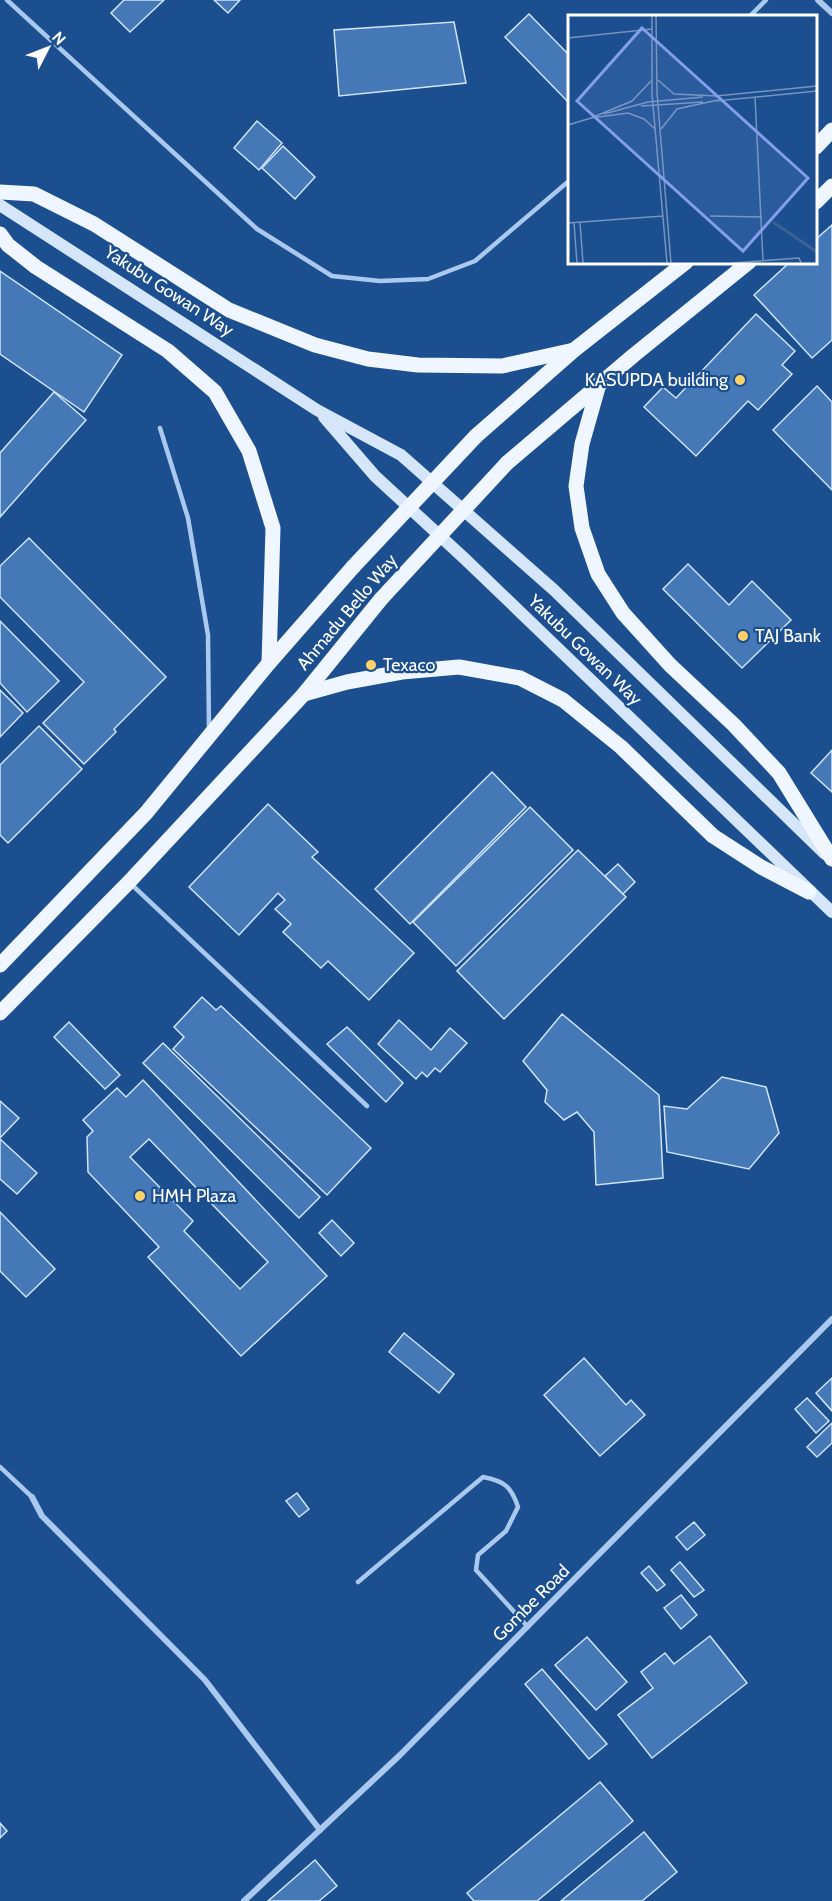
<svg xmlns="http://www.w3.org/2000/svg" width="832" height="1901" font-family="Cabin,sans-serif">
<rect width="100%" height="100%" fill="#1b4f8f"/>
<!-- building -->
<g fill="#4478b7" stroke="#cfe3fa" stroke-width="1.5" fill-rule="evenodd">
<polygon points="124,0 164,0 130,32 111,13"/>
<polygon points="214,0 240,0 228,13"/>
<polygon points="529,14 570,56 570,104 505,37"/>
<polygon points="454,22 466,83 339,96 334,30"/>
<polygon points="257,121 282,143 259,170 234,148"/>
<polygon points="283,146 315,177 295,199 262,168"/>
<polygon points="832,225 832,340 812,358 754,295 790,262 816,262 816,239"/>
<polygon points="0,271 122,355 84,412 0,354"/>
<polygon points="756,314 795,351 782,365 792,374 758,410 748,401 696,456 644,407 663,387 676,398"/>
<polygon points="817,386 832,402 832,490 773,430"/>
<polygon points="54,392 86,420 0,517 0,453"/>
<polygon points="29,538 166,677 114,729 116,732 84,764 43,723 84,682 0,597 0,566"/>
<polygon points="688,564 729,605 752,581 791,620 742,668 663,589"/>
<polygon points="0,621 59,681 27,712 0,683"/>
<polygon points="0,690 23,713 0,737"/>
<polygon points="39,726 82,769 8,843 0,835 0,765"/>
<polygon points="832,750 832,792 811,773"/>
<polygon points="492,772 526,807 410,924 375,889"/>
<polygon points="268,804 318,852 312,857 414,953 369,1000 328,961 321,968 283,932 291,924 275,909 285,900 278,893 239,935 189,887"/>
<polygon points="530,807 573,850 456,966 413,922"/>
<polygon points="578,850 626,897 504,1019 457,971"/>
<polygon points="618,864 635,882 623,894 605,876"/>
<polygon points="202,997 216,1010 221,1006 371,1148 327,1195 173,1049 184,1037 174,1027"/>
<polygon points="562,1014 659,1095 663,1178 596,1185 594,1132 577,1112 564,1120 545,1102 547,1090 523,1061"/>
<polygon points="399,1020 431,1050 450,1028 467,1043 440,1072 435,1068 427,1077 422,1072 416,1079 378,1044"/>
<polygon points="69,1022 120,1075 105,1089 54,1037"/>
<polygon points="347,1027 403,1083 386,1102 327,1044"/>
<polygon points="163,1043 320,1197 299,1218 143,1063"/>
<polygon points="722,1077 766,1087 779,1133 749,1169 667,1152 664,1106 687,1109"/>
<path d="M143,1080L327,1276L241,1356L148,1257L159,1247L88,1172L87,1137L93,1131L83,1120L117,1088L126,1097ZM149,1139L268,1262L240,1289L184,1231L193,1221L130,1157Z"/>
<polygon points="0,1101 19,1118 0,1138"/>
<polygon points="0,1139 37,1173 17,1194 0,1179"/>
<polygon points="0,1212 55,1269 26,1297 0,1271"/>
<polygon points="332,1220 354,1243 341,1256 319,1233"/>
<polygon points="404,1333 454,1374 439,1393 389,1352"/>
<polygon points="584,1358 626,1405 631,1400 645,1415 600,1456 544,1395"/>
<polygon points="832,1378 832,1411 816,1393"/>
<polygon points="807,1398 829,1421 816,1433 795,1409"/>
<polygon points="832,1423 832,1443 817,1457 807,1447"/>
<polygon points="297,1493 309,1509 299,1517 286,1501"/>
<polygon points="694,1522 705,1535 687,1550 676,1537"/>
<polygon points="680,1562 704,1590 694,1597 671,1570"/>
<polygon points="649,1566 665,1585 657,1591 641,1573"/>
<polygon points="681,1595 697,1615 681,1629 664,1608"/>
<polygon points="710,1636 747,1683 652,1758 618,1715 653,1688 641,1672 665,1653 674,1664"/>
<polygon points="587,1637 627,1682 596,1710 555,1665"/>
<polygon points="542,1669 607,1744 589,1759 525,1684"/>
<polygon points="600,1782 633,1821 537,1901 474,1901 467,1893"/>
<polygon points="0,1823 7,1831 0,1838"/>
<polygon points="644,1832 677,1872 642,1901 561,1901"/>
<polygon points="315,1860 337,1886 319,1901 268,1901"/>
</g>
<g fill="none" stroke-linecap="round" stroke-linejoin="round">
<!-- lane -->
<g stroke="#a9c9ee" stroke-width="4.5">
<polyline points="7,0 257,229 332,276 380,281 428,279 475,261 570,180"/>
<polyline points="750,16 766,0"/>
<polyline points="160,428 188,518 208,635 209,730"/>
<polyline points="131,884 367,1106"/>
<polyline points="0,1467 32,1497"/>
<path d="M358,1582L483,1477C504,1481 511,1486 518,1507L506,1531L478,1555L476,1570L528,1627"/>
</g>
<!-- street -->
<g stroke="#a9c9ee" stroke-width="6">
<polyline points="818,0 832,13"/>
<polyline points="32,1497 42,1516 205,1680 320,1830"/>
<polyline points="244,1901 400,1755 832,1319"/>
</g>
<!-- secondary -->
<g stroke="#d6e6fa" stroke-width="12">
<polyline points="0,205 317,410 401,455 554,590 825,854"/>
<polyline points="324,417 375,476 465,559 832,912"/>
</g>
<!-- primary -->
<g stroke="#f0f6ff" stroke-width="15">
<polyline points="816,147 832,130"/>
<polyline points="0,192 34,194 94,224 229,310 315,345 368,359 418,365 502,366 574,350"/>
<polyline points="816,202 832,186"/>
<polyline points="0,234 8,245 36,267 168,351 215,392 249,451 273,528 269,663"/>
<polyline points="599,384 582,444 576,486 582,528 598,574 623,613 670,665 734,725 779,773 832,859"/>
<polyline points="476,436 574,350 686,262"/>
<polyline points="507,463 634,355 749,262"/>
<polyline points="304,694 347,682 402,672 459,667 520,678 563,700 621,747 713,836 761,867 809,892"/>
<polyline points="0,965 146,813 269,663 353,567"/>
<polyline points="0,1013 129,882 304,694 381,599"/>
</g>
<!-- primary-bridge -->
<g stroke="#f0f6ff" stroke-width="15">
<polyline points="353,567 476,436"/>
<polyline points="381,599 507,463"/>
</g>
</g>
<!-- markers -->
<g fill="#ffd166" stroke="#1b4f8f" stroke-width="2">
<circle cx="740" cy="380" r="6"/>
<circle cx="743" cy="636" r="6"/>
<circle cx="371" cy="665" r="6"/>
<circle cx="140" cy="1196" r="6"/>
</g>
<g text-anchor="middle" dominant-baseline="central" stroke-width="4.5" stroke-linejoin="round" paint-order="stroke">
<!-- street labels -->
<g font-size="18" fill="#fff" stroke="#1b4f8f">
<text transform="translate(169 291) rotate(33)">Yakubu Gowan Way</text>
<text transform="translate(347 612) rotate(-50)">Ahmadu Bello Way</text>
<text transform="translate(585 650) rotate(44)">Yakubu Gowan Way</text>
<text transform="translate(531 1603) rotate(-45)">Gombe Road</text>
</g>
<!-- poi labels -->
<g font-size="18" fill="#fff" stroke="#1b4f8f" text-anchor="start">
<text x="728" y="380" text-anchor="end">KASUPDA building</text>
<text x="755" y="636">TAJ Bank</text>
<text x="383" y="665">Texaco</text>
<text x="152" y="1196">HMH Plaza</text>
</g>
</g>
<!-- overview -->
<g transform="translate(568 15)">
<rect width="249" height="249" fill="#1b4f8f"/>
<path fill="none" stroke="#3c6290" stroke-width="3" d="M205,207L249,237"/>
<path fill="none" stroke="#7695bc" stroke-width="1.5" d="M84,1V79L99,248M88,1L89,78L103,248M0,23L84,14M90,65L106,79L150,81M148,81L249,71M187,82L195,246M148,86L249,76M73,91L135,87M36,99L80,87L135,82M23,103L64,86L83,66M23,103L60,98L76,104L87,114M0,110L23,103M93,114L109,94L150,85M142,201L194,202M0,208L95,201M6,208L9,248M12,208L15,248M165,248L231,243L233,248"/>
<path fill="#839eea" fill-opacity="0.15" stroke="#839eea" stroke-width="3" d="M74,13L240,163L175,236L9,86Z"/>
<rect width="249" height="249" fill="none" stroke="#fff" stroke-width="3"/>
</g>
<!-- north arrow -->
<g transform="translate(48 48) rotate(48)" stroke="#1b4f8f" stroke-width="4.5" paint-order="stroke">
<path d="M0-4.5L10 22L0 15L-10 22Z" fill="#ffffff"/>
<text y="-9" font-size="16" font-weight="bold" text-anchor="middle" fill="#ffffff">N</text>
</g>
</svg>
